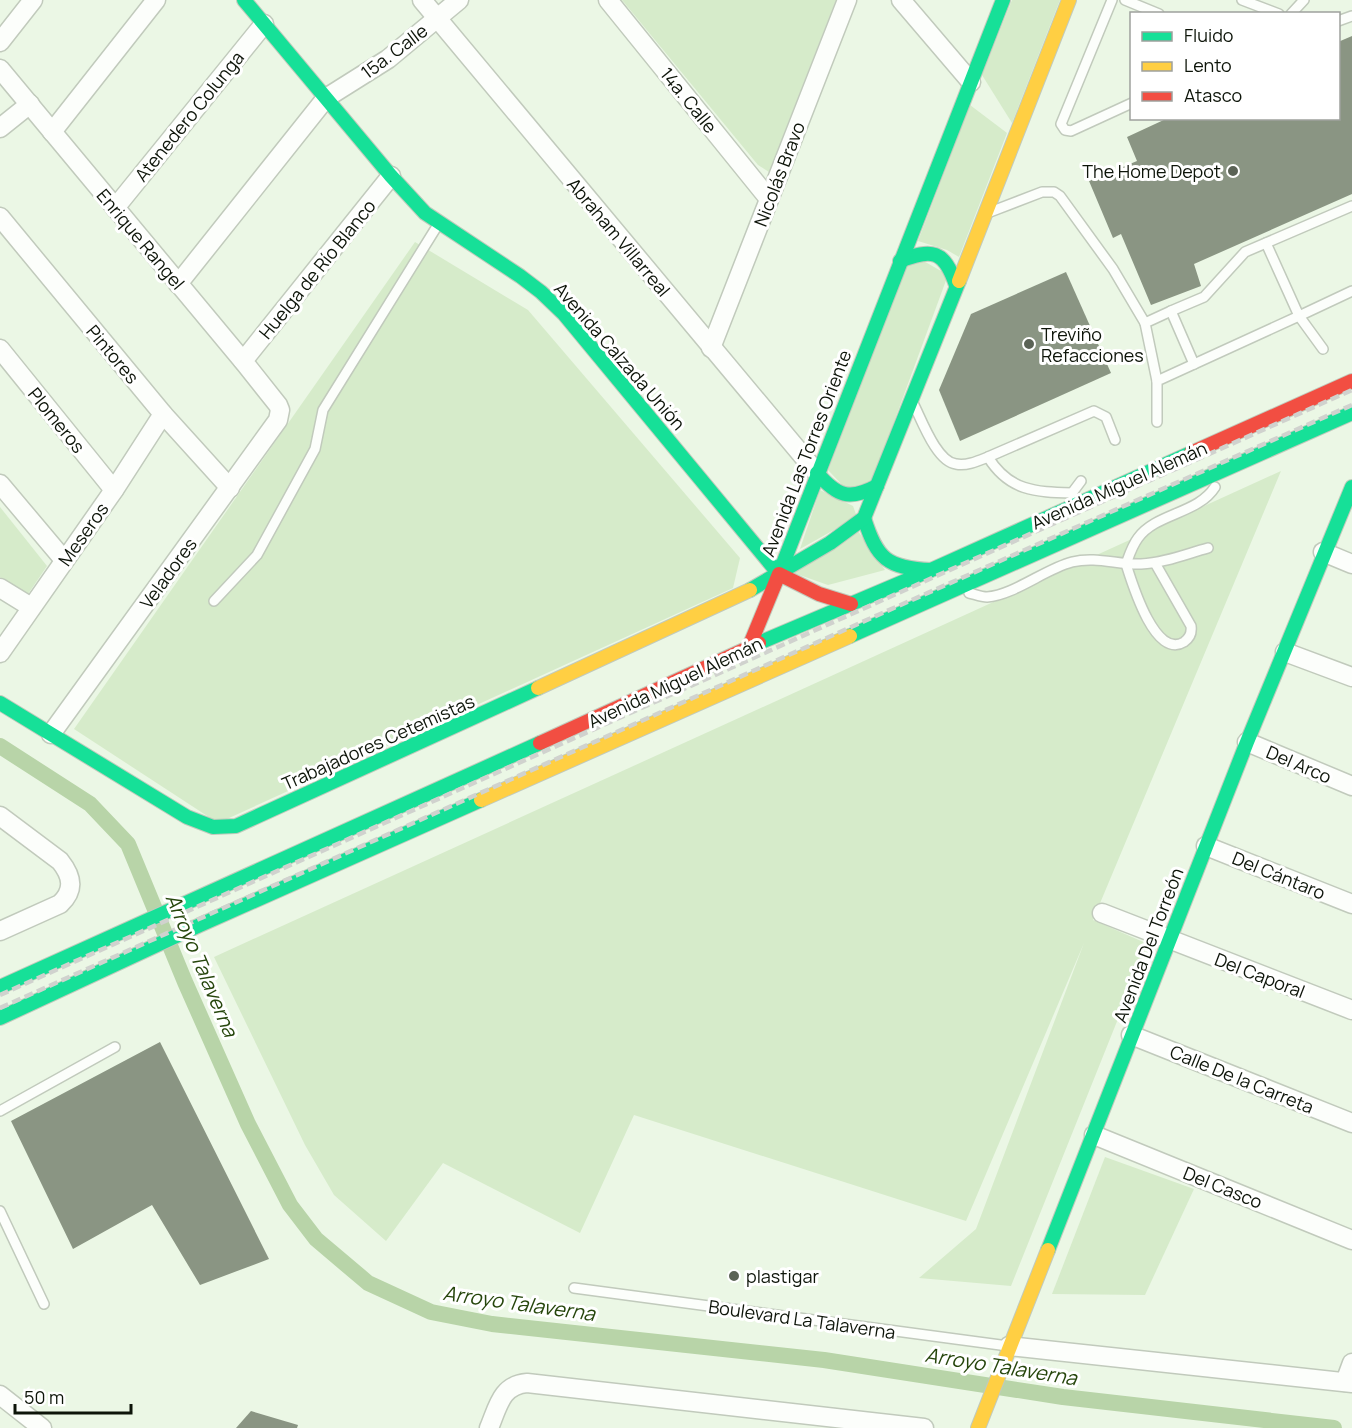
<svg xmlns="http://www.w3.org/2000/svg" width="1352" height="1428" font-family="Manrope,sans-serif">
<rect width="100%" height="100%" fill="#ebf7e5"/>
<!-- green -->
<g fill="#d6ebca">
<polygon points="622,0 836,0 769,172 758,165"/>
<polygon points="1012,0 1060,0 1012,123 982,75"/>
<polygon points="970,105 1007,133 959,257 947,250 918,241"/>
<polygon points="415,242 528,310 740,558 733,588 218,823 74,729"/>
<polygon points="920,259 948,275 870,487 847,490 828,470 907,265"/>
<polygon points="1281,471 1093,920 1148,944 1011,1286 919,1278 976,1229 1084,943 966,1221 634,1115 580,1233 443,1163 386,1241 334,1195 305,1145 214,957"/>
<polygon points="820,490 853,506 857,517 800,549"/>
<polygon points="0,507 47,566 28,594 0,577"/>
<polygon points="858,531 885,570 828,585 791,572"/>
<polygon points="1105,1157 1194,1189 1145,1295 1052,1294"/>
</g>
<g fill="none" stroke-linecap="round" stroke-linejoin="round">
<!-- canal -->
<polyline stroke="#b8d4a8" stroke-width="16" points="0,746 90,804 128,844 185,982 248,1124 290,1205 316,1239 368,1283 431,1312 492,1324 824,1360 1063,1397 1334,1428"/>
</g>
<!-- building -->
<g fill="#8a9583">
<polygon points="1352,36 1352,194 1194,264 1201,286 1151,305 1121,234 1113,238 1089,181 1137,161 1127,137 1168,118 1338,118 1338,42"/>
<polygon points="1066,272 1111,373 960,441 939,390 971,314"/>
<polygon points="160,1042 269,1259 200,1285 152,1205 73,1249 11,1121"/>
<polygon points="251,1411 298,1425 297,1428 236,1428"/>
</g>
<g fill="none" stroke-linecap="round" stroke-linejoin="round">
<!-- lane casing -->
<g stroke="#c1cabc" stroke-width="12">
<g id="lane">
<polyline points="1112,0 1061,124 1065,130 1071,131 1132,103"/>
<polyline points="1125,0 1159,14"/>
<polyline points="1242,0 1279,14"/>
<polyline points="1291,14 1304,0"/>
<polyline points="1338,21 1352,16"/>
<polyline points="990,212 1042,192 1054,192 1060,196 1113,269 1145,323"/>
<polyline points="1266,243 1299,316 1352,291"/>
<polyline points="1194,364 1171,311 1204,297 1245,252 1352,206"/>
<polyline points="1157,381 1145,323 1171,311"/>
<path d="M914,405C922,421 937,462 956,464C967,466 978,461 988,457"/>
<polyline points="1157,422 1157,381 1299,316 1323,349"/>
<path d="M1072,493C1035,492 1009,491 988,457L1094,411L1106,417L1115,440"/>
<polyline points="1074,499 1072,493 1081,481"/>
<path d="M1155,563L1191,626C1192,633 1190,638 1184,642C1155,660 1132,583 1126,564C1129,556 1132,546 1138,538C1156,513 1198,514 1215,487"/>
<path d="M969,593C974,594 981,597 987,597C1014,595 1045,569 1072,562C1096,556 1118,565 1141,564C1164,563 1186,554 1208,548"/>
<polyline points="214,601 257,555 315,449 323,410 439,223"/>
<polyline points="0,1111 115,1047"/>
<polyline points="0,1211 44,1304"/>
<polyline points="574,1288 1008,1346"/>
</g>
</g>
<!-- street casing -->
<g stroke="#c1cabc" stroke-width="21">
<g id="street">
<polyline points="422,0 817,473"/>
<polyline points="608,0 769,199"/>
<polyline points="901,0 971,82"/>
<polyline points="0,42 33,0"/>
<polyline points="0,69 243,361 278,405 280,410 278,420 51,734"/>
<polyline points="0,128 30,104"/>
<polyline points="52,132 156,0"/>
<polyline points="115,208 264,24"/>
<polyline points="0,217 163,414 230,488"/>
<polyline points="178,284 326,98 388,59 459,0"/>
<polyline points="711,348 847,0"/>
<polyline points="0,349 114,490"/>
<polyline points="243,361 391,176"/>
<polyline points="0,484 64,560"/>
<polyline points="1323,552 1352,564"/>
<polyline points="0,588 31,607"/>
<polyline points="1285,652 1352,677"/>
<polyline points="0,653 114,490 163,414"/>
<polyline points="1247,742 1352,786"/>
<path d="M0,816L60,861C72,876 75,890 60,904L0,931"/>
<polyline points="1206,846 1352,904"/>
<polyline points="1102,913 1352,1010"/>
<polyline points="1131,1035 1352,1123"/>
<polyline points="1094,1135 1352,1240"/>
<polyline points="1009,1346 1352,1383"/>
<polyline points="1345,1382 1352,1363"/>
<polyline points="0,1395 42,1428"/>
<path d="M489,1428C498,1407 501,1385 527,1383L924,1428"/>
</g>
</g>
<!-- fast casing -->
<g stroke="#c1cabc" stroke-width="16">
<g id="fast">
<polyline points="244,0 391,176 425,213 520,276 541,292 564,314 779,574"/>
<path d="M900,261C932,248 944,250 956,285"/>
<path d="M817,473C837,496 849,501 877,486"/>
<path d="M864,518C877,559 887,568 931,570"/>
<polyline points="779,574 1003,0"/>
<polyline points="750,590 830,543 864,518 959,281"/>
<polyline points="850,636 1352,413"/>
<polyline points="759,643 931,570 1191,453"/>
<polyline points="0,703 187,817 213,827 236,826 538,688"/>
<polyline points="0,987 540,743"/>
<polyline points="0,1018 200,925 481,800"/>
<polyline points="1048,1250 1247,742 1352,487"/>
</g>
</g>
<!-- slow casing -->
<g stroke="#c1cabc" stroke-width="16">
<g id="slow">
<polyline points="959,281 1069,0"/>
<polyline points="538,688 750,590"/>
<polyline points="481,800 850,636"/>
<polyline points="978,1428 1048,1250"/>
</g>
</g>
<!-- jam casing -->
<g stroke="#c1cabc" stroke-width="16">
<g id="jam">
<polyline points="1191,453 1352,381"/>
<polyline points="749,647 779,574 819,594 851,604"/>
<polyline points="540,743 759,643"/>
</g>
</g>
<!-- lane -->
<use href="#lane" stroke="#fcfefb" stroke-width="9"/>
<!-- street -->
<use href="#street" stroke="#fcfefb" stroke-width="18"/>
<!-- fast -->
<use href="#fast" stroke="#16e098" stroke-width="14"/>
<!-- slow -->
<use href="#slow" stroke="#ffcf43" stroke-width="14"/>
<!-- jam -->
<use href="#jam" stroke="#f24e42" stroke-width="14"/>
<!-- rail -->
<g stroke="#d0d2ce" stroke-width="4.5" stroke-dasharray="9 4.5" stroke-linecap="butt">
<polyline points="0,995 1352,390"/>
<polyline points="0,1008 878,615 1352,405"/>
</g>
</g>
<!-- markers -->
<g fill="#5b6356" stroke="#fff" stroke-width="2">
<circle cx="1233" cy="171" r="6"/>
<circle cx="1029" cy="344" r="6"/>
<circle cx="734" cy="1276" r="6"/>
</g>
<g text-anchor="middle" dominant-baseline="central" stroke-width="6" stroke-linejoin="round" paint-order="stroke">
<!-- street labels -->
<g font-size="18" fill="#0d1409" stroke="#fff">
<text transform="translate(394 51) rotate(-37)">15a. Calle</text>
<text transform="translate(689 100) rotate(51)">14a. Calle</text>
<text transform="translate(189 116) rotate(-51)">Atenedero Colunga</text>
<text transform="translate(779 174) rotate(-69)">Nicolás Bravo</text>
<text transform="translate(619 237) rotate(50)">Abraham Villarreal</text>
<text transform="translate(141 239) rotate(50)">Enrique Rangel</text>
<text transform="translate(317 269) rotate(-51)">Huelga de Río Blanco</text>
<text transform="translate(113 354) rotate(50)">Pintores</text>
<text transform="translate(620 356) rotate(49)">Avenida Calzada Unión</text>
<text transform="translate(57 420) rotate(51)">Plomeros</text>
<text transform="translate(806 453) rotate(-69)">Avenida Las Torres Oriente</text>
<text transform="translate(1119 485) rotate(-24)">Avenida Miguel Alemán</text>
<text transform="translate(83 534) rotate(-55)">Meseros</text>
<text transform="translate(168 573) rotate(-54)">Veladores</text>
<text transform="translate(675 682) rotate(-25)">Avenida Miguel Alemán</text>
<text transform="translate(378 742) rotate(-24)">Trabajadores Cetemistas</text>
<text transform="translate(1299 764) rotate(23)">Del Arco</text>
<text transform="translate(1279 875) rotate(22)">Del Cántaro</text>
<text transform="translate(1148 945) rotate(-69)">Avenida Del Torreón</text>
<text transform="translate(1260 975) rotate(21)">Del Caporal</text>
<text transform="translate(1242 1079) rotate(22)">Calle De la Carreta</text>
<text transform="translate(1223 1187) rotate(22)">Del Casco</text>
<text transform="translate(802 1319) rotate(8)">Boulevard La Talaverna</text>
</g>
<!-- poi labels -->
<g font-size="18" fill="#0d1409" stroke="#fff" text-anchor="start">
<text x="1221" y="171" text-anchor="end">The Home Depot</text>
<text x="1041" y="334">Treviño<tspan x="1041" dy="21">Refacciones</tspan></text>
<text x="746" y="1276">plastigar</text>
</g>
<!-- water labels -->
<g font-size="20" font-style="italic" fill="#26460c" stroke="#fff">
<text transform="translate(202 965) rotate(67)">Arroyo Talaverna</text>
<text transform="translate(519 1303) rotate(8)">Arroyo Talaverna</text>
<text transform="translate(1001 1366) rotate(9)">Arroyo Talaverna</text>
</g>
</g>
<!-- legend -->
<rect x="1130" y="12" width="210" height="108" fill="#ffffff" stroke="#9ea19d" stroke-width="1.5"/>
<rect x="1142" y="32" width="30" height="9" fill="#16e098" stroke="#9ea19d" stroke-width="1.5"/>
<text x="1184" y="42" font-size="18" fill="#0d1409">Fluido</text>
<rect x="1142" y="62" width="30" height="9" fill="#ffcf43" stroke="#9ea19d" stroke-width="1.5"/>
<text x="1184" y="72" font-size="18" fill="#0d1409">Lento</text>
<rect x="1142" y="92" width="30" height="9" fill="#f24e42" stroke="#9ea19d" stroke-width="1.5"/>
<text x="1184" y="102" font-size="18" fill="#0d1409">Atasco</text>
<!-- scale -->
<path d="M15 1404v9h116v-9" fill="none" stroke="#0d1409" stroke-width="3"/>
<text x="24" y="1404" font-size="18" fill="#0d1409" stroke="#ffffff" stroke-width="4.5" paint-order="stroke">50 m</text>
</svg>
